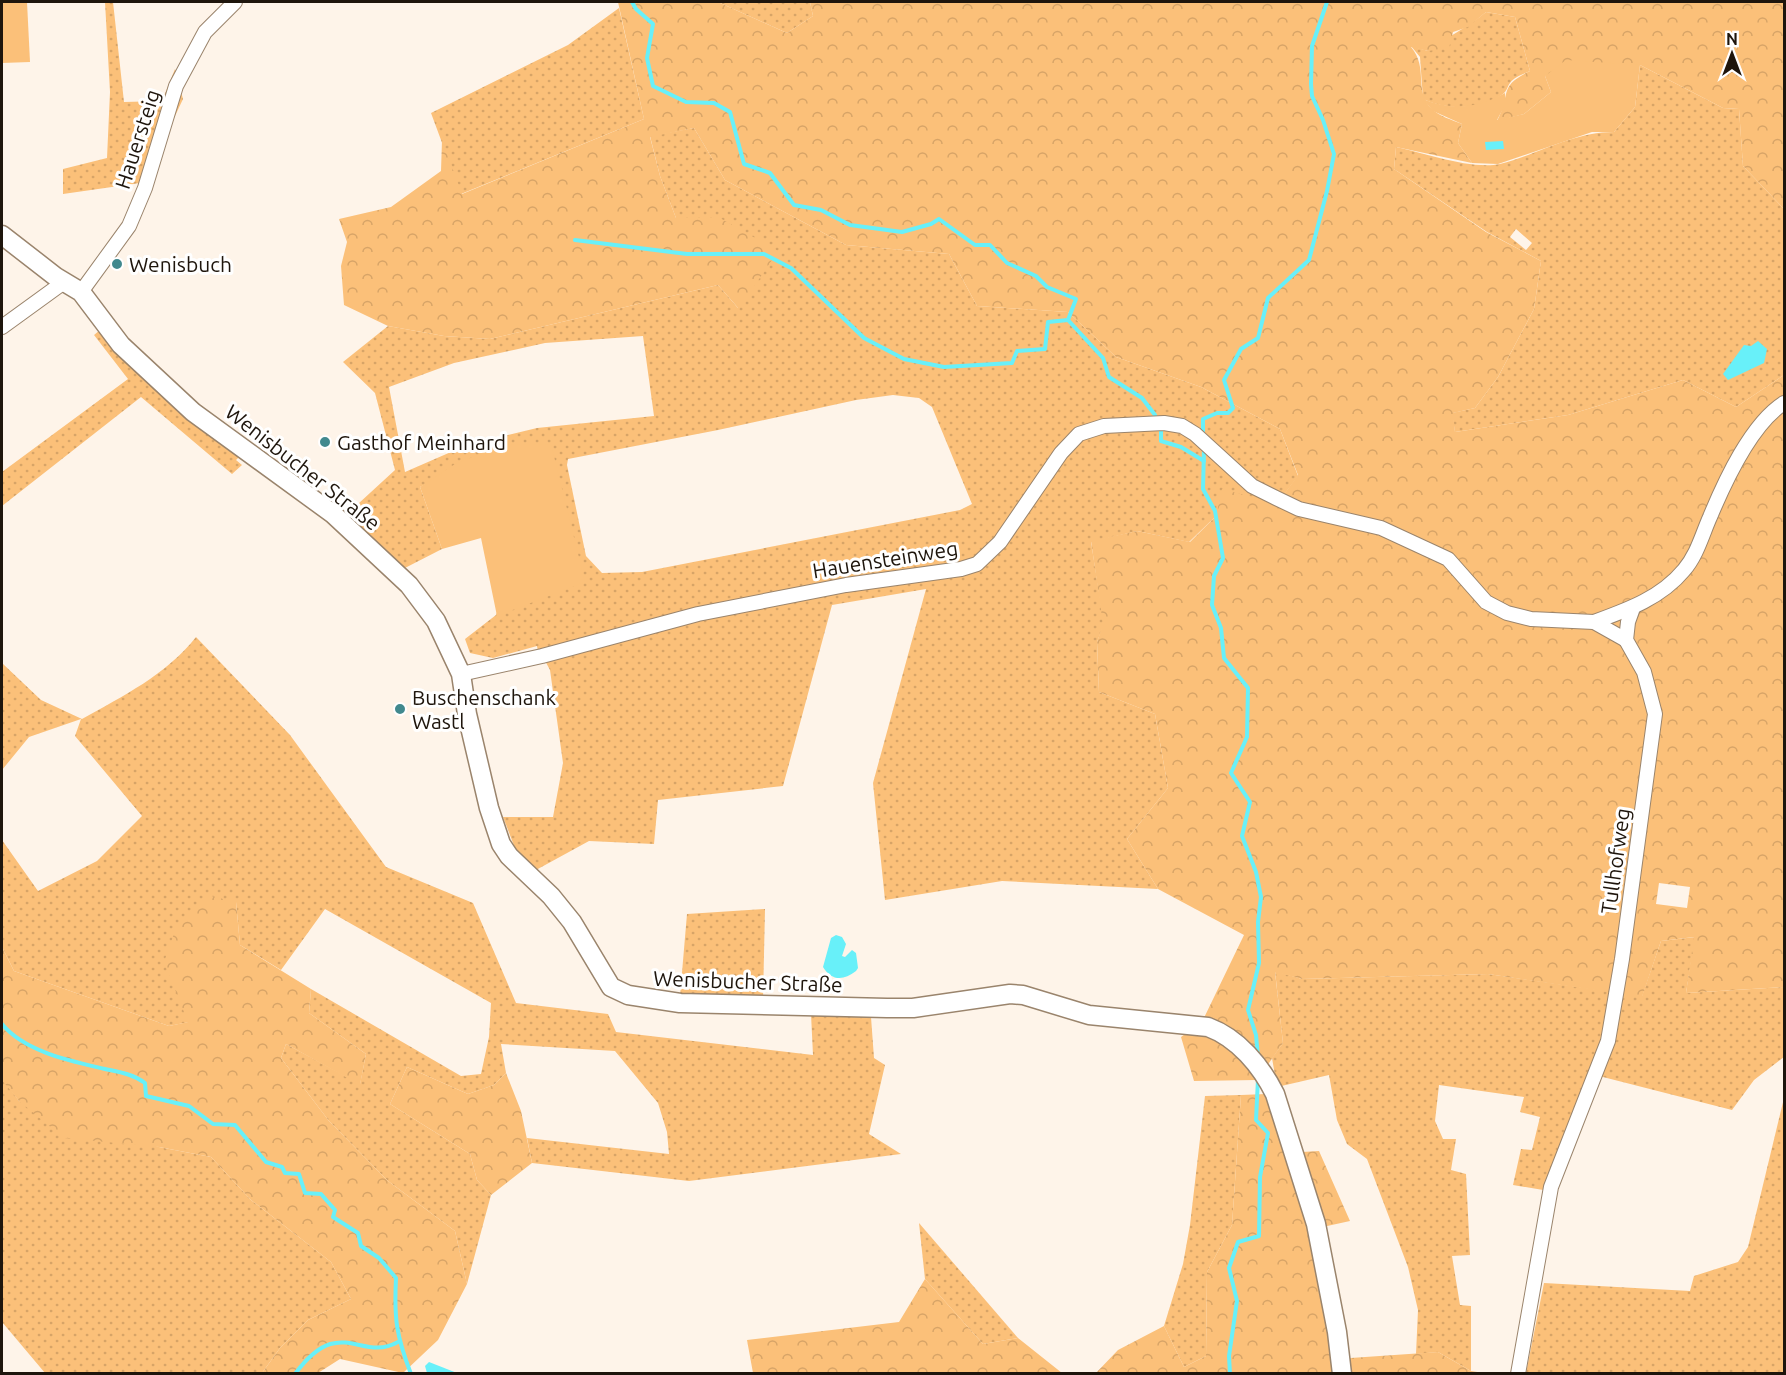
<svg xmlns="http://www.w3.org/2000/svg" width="1786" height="1375" font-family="Ubuntu,sans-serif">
<defs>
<pattern id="grass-dots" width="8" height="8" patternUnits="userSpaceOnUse" patternTransform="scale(1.5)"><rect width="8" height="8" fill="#fbc079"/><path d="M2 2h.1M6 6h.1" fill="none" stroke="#d7a467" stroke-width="1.8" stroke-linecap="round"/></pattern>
<pattern id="forest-crowns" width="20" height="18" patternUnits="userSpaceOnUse" patternTransform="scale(1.5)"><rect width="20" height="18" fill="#fbc079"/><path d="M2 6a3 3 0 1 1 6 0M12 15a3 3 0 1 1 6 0" fill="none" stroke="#d7a467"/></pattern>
</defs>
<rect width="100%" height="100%" fill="#fef4e9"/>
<!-- grass -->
<g fill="url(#grass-dots)" fill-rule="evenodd">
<polygon points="105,2 113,2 124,102 162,101 175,69 183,99 168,131 154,181 63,194 63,169 107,158 110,92"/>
<polygon points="718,2 810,2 813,16 787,33"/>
<polygon points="619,8 644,119 461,194 431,113 568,45"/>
<path d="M1486,12L1515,17L1530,71C1524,74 1514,77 1510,83C1507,87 1507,91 1503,94C1480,111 1447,110 1423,99L1420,57L1411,46L1428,51C1447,37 1468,27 1486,12Z"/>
<path d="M1640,65L1723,108L1739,109L1743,166L1784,209V375L1736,407L1683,380L1568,415L1455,432L1452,413L1475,408L1498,377L1534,309L1541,261L1487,232L1394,169L1396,147C1424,153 1472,170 1500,164C1539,154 1573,132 1614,132L1635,107ZM1516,229L1532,243L1526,250L1510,237Z"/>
<path d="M694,128L725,180L846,245L949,254L977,306L1068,312L1116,357L1201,387L1280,429L1298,476L1277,504L1216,516L1189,542L1137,531L1091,542L1104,624L1097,642L1099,692L1155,714L1168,788L1127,839L1158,889L1002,881L885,900L873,783L926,589L832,605L783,786L658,800L654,844L589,841L536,870L515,848L503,817H553L563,763L550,670L543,657H539L537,646L493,658L470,653L465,639L496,615L551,445H503L420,487L442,549L403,569L346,515L395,470L375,393L343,362L388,326L444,336L490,339L718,285L738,308L720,218H676L660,176L650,136ZM643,336L654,416L537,428L467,445L405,472L389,387L454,363L545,343ZM893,395L919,398L932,407L972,504L960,510L642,572L602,573L586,556L567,465L568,459L718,430L856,400Z"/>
<polygon points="100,330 158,386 178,412 239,457 236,460 242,465 232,474 141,397 2,506 2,472 128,379 94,335"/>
<path d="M196,637L290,735L386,867L473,903L516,1003L608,1014L616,1032L813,1055L811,1014L871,1017L874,1058L885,1065L869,1134L901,1154L689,1181L532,1163L527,1138L669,1154L667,1132L658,1103L615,1051L501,1044L506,1073L494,1085L468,1094L407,1067L390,1104L470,1154L477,1180L491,1195L467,1284L455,1231L388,1181L329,1121L281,1058L286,1044L360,1084L366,1054L309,1013L311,989L461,1076L481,1074L489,1037L491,1003L325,909L281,970L240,945L236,902L189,1022L169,1026L14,971L2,947V840L38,891L97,861L142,816L75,736L81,719L29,737L2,770V663L41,700L82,719C123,696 166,675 196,637Z"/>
<polygon points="765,909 763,999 680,996 687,914"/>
<polygon points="1695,937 1686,993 1784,987 1784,1057 1754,1080 1732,1110 1599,1076 1555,1192 1513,1185 1521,1149 1532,1150 1540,1117 1520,1112 1524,1097 1439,1085 1435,1121 1443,1139 1456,1139 1451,1170 1466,1174 1470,1255 1452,1256 1460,1305 1471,1306 1471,1371 1438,1352 1416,1354 1418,1310 1408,1267 1367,1159 1347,1144 1337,1120 1329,1075 1277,1087 1272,1058 1283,1043 1275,971 1302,979 1488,974 1642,996 1661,941"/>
<polygon points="3,1079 19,1101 159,1147 211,1157 251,1200 331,1262 351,1299 308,1320 280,1348 262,1373 45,1373 2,1322"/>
<polygon points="1241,1095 1232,1225 1207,1272 1206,1356 1184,1367 1164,1326 1183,1264 1190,1225 1205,1096"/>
<polygon points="1784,1098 1784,1373 1526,1373 1544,1283 1690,1291 1694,1276 1738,1262 1748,1247"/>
<polygon points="919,1223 1018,1338 983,1344 925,1279"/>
</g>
<!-- forest -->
<g fill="url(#forest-crowns)" fill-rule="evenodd">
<path d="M618,2H718L787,33L813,16L810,2H1784V209L1743,166L1739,109L1723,108L1640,65L1545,76L1551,92L1524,114L1497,121C1512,93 1497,87 1530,71L1515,17L1486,12L1468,27L1453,32L1449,48L1428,51L1411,47C1429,68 1413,91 1432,109C1439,116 1452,120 1462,124L1458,143L1472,163L1396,147L1394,169L1486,232L1541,261L1534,309L1498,377L1475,408L1453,413L1455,432L1568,415L1683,380L1736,407L1784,375V987L1686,993L1694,937L1661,941L1642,997L1488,974L1302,979L1275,972L1283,1043L1257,1080L1194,1081L1181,1037L1202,1022L1244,935L1158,889L1127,839L1168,788L1155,714L1099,692L1097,642L1103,624L1091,541L1137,531L1190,542L1216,516L1222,489L1277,504L1298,475L1280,429L1201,387L1116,357L1068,312L977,306L949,254L846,245L725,180L694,128L650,137L660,176L676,218H720L778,251L739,309L718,285L490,339L444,336L388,326L344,305L341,266L347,242L339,219L391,207L441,171L442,140L462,194L644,119ZM1659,883L1690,887L1687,908L1656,904Z"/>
<polygon points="211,896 236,902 240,945 311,989 309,1013 366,1054 360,1085 286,1044 281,1058 329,1121 388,1181 455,1231 467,1284 438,1340 403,1373 340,1359 318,1373 262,1373 280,1348 308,1320 351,1299 331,1262 251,1200 211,1157 159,1147 64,1138 19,1101 2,1080 2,947 14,971 169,1026 188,1022 164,962 176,928"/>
<polygon points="407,1067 468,1094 494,1085 506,1073 521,1111 532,1163 491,1195 477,1180 470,1154 390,1104"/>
<polygon points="1266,1094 1285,1153 1319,1151 1350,1221 1309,1230 1336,1359 1438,1352 1471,1371 1484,1373 1095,1374 1118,1350 1164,1326 1184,1367 1206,1356 1207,1272 1232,1225 1241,1095"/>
<polygon points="925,1279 983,1344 1018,1338 1062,1373 753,1373 747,1340 899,1322"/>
</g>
<!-- garden -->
<g fill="#fbc079">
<polygon points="2,2 27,2 30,62 2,63"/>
<path d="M1566,60L1640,65L1635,107L1614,132H1592L1498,164L1472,163L1458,143L1462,124L1433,111L1423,99C1451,111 1479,108 1505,93V105L1497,120L1524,114L1551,92L1545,76Z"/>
<polygon points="551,444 585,582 497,616 481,538 442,549 420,487 455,464 503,445"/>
</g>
<!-- water -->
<g fill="#68f0f9">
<polygon points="1503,141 1504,149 1486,150 1485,142"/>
<polygon points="1758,341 1767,349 1764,363 1728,380 1723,374 1744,345 1751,346"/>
<path d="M836,935L842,937L846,944L842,956L845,957L852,950L856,953L858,968L856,971C843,981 832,981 823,967L831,938Z"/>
<polygon points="429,1362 457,1373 427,1373 425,1366"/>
</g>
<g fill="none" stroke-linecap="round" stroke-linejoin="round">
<!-- stream -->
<g stroke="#68f0f9" stroke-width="4">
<polyline points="632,2 636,9 653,24 647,58 653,86 686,102 714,103 730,112 744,164 770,173 794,205 821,210 850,225 902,232 931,224 939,219 975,245 990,245 1007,263 1036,276 1047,287 1076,299 1068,320 1103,358 1109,377 1142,398 1155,415"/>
<polyline points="575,240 687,254 764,254 791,268 864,338 904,359 944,367 1012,363 1017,351 1045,349 1048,322 1068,320"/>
<polyline points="1161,429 1161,441 1181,447 1204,461"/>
<polyline points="1203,435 1203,419 1217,413 1228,413 1233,408 1224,380 1241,349 1258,338 1268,298 1309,260 1327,191 1334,154 1323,120 1312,96 1311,84 1312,46 1327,2"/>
<polyline points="1204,449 1203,489 1215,511 1223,558 1214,576 1212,605 1221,628 1224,658 1248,688 1247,737 1231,773 1250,802 1242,836 1256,872 1261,897 1258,922 1259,963 1248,1010 1256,1035 1258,1057"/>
<path d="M2,1024C25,1052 71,1061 105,1069C119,1072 133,1074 145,1083L146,1096L189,1106L213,1124L235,1125L266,1162L282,1167L285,1173L299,1174L305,1193L321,1194L335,1210L333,1217L358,1233L361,1246L379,1258L396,1278C394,1318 396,1335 411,1374"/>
<path d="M295,1374C340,1313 360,1363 398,1342"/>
<polyline points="1230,1374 1229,1356 1237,1301 1229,1268 1238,1242 1259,1236 1260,1177 1268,1133 1256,1120 1258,1079"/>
</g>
<!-- street casing -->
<g stroke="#9a846c" stroke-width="16">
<g id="street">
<polyline points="81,292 129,226 145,188 176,86 205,32 235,2"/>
<polyline points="2,327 64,282"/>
<path d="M1594,622C1627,610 1661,598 1684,570C1697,555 1702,535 1710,517C1725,481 1751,424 1784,403"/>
<polyline points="461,674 542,656 698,614 846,585 961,569 977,564 1000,542 1061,453 1079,434 1104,426 1164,423 1182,426 1195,434 1252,486 1276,498 1299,509 1381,528 1448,559 1486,602 1507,613 1531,619 1594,622 1626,640"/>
<polyline points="1518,1374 1551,1187 1608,1041 1622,959 1655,714 1644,672 1626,640 1628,622 1633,608"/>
</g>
</g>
<!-- secondary casing -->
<g stroke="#9a846c" stroke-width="21">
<path id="secondary" d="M2,235L56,277L81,292L121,345L193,412L333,514L409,585L436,621L461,674L467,714L489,808L501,844L509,856L551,896L572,922L611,987L628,995L680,1003L887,1008H913L1010,994L1023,995L1089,1015L1208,1027C1238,1038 1261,1066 1275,1094L1316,1224L1337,1332L1342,1374"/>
</g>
<!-- street -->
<use href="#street" stroke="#fff" stroke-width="14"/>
<!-- secondary -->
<use href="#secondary" stroke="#fff" stroke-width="18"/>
</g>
<!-- markers -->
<g fill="#41898e" stroke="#fff" stroke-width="2">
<circle cx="117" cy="264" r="6"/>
<circle cx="325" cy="442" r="6"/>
<circle cx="400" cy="709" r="6"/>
</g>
<g text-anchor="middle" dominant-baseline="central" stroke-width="6" stroke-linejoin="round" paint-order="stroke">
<!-- street labels -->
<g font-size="21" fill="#1e150c" stroke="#fff">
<text transform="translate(137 139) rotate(-72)">Hauersteig</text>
<text transform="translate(303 467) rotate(38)">Wenisbucher Straße</text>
<text transform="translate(885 559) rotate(-9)">Hauensteinweg</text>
<text transform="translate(1615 861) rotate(-82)">Tullhofweg</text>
<text transform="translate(748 981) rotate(2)">Wenisbucher Straße</text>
</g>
<!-- poi labels -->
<g font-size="21" fill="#1e150c" stroke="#fff" text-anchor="start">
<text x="129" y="264">Wenisbuch</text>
<text x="337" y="442">Gasthof Meinhard</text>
<text x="412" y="697">Buschenschank<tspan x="412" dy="24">Wastl</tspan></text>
</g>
</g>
<!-- border -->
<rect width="1786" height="1375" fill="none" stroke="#1e150c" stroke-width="6"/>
<!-- north arrow -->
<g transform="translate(1732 54)" stroke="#ffffff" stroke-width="4.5" paint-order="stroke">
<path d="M0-4.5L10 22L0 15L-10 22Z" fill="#1e150c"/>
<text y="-9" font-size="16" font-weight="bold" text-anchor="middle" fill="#1e150c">N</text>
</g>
</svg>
